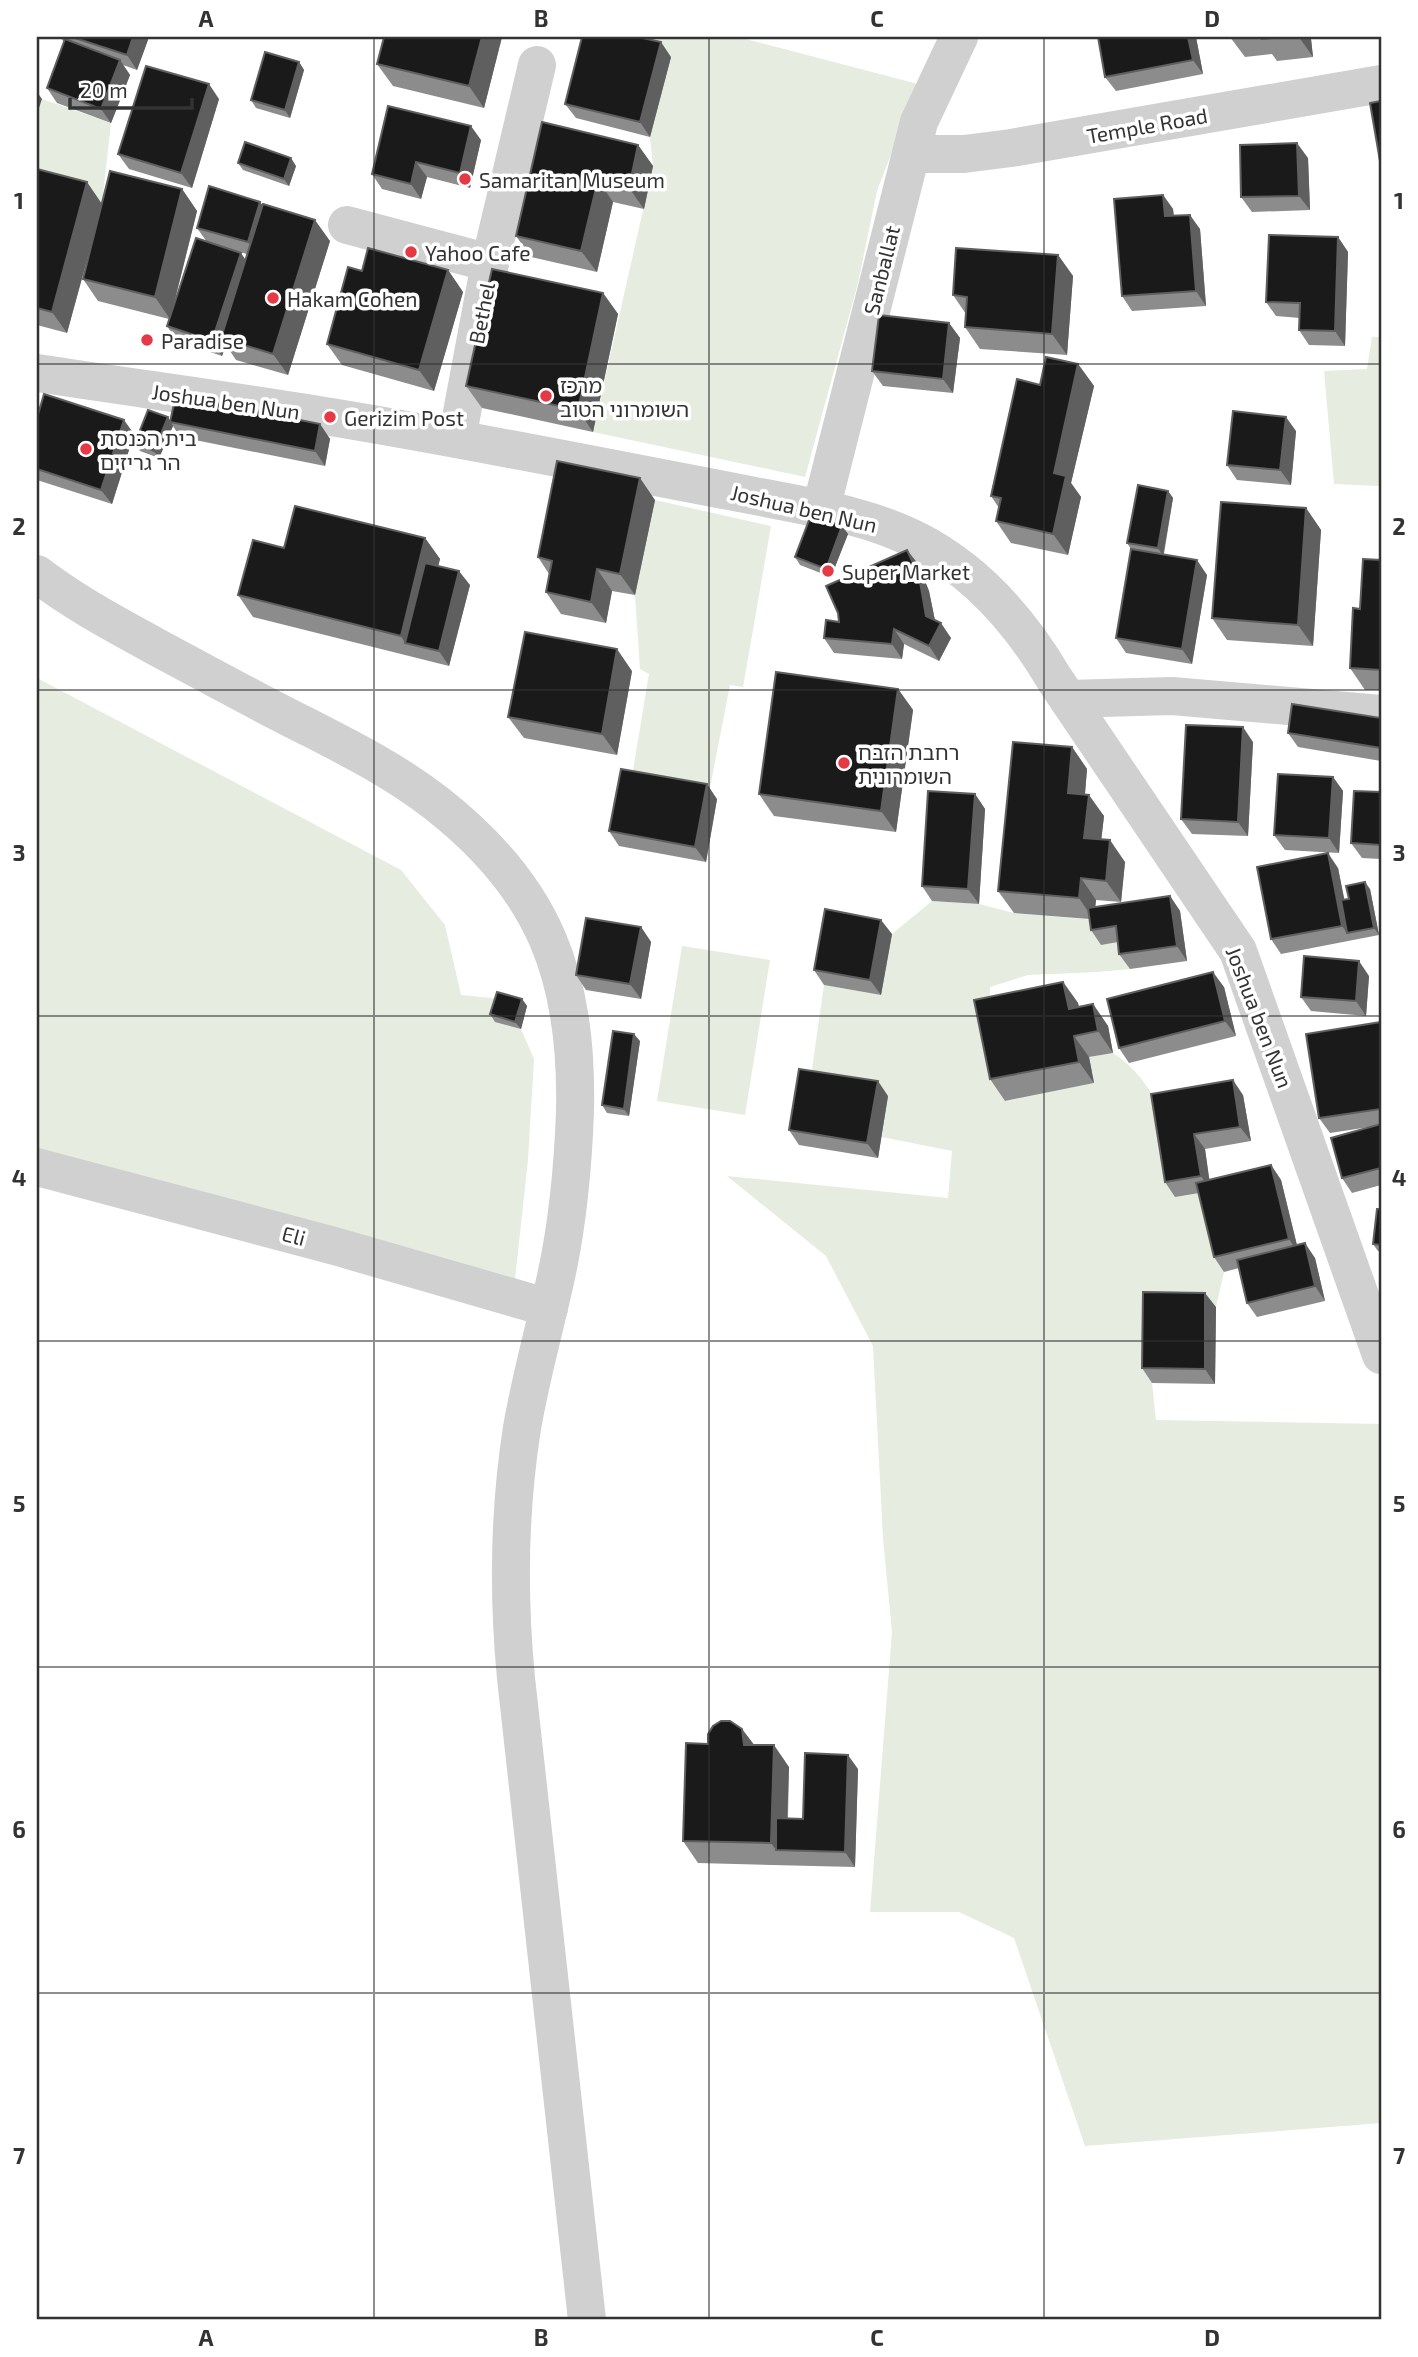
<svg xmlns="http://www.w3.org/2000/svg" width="1418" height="2357" font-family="'Exo 2','Noto Sans Hebrew',sans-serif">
<rect width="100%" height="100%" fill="#fff"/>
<!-- green -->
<g fill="#e6ecdf">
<polygon points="597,37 738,37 918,84 877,191 858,283 805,477 593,432 653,166 650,137"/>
<polygon points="42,99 111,123 102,204 37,186 37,113"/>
<polygon points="1372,337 1381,337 1381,486 1334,484 1324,371 1367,369"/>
<polygon points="655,500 771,526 743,687 730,685 708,798 631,783 649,674 640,669 635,595"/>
<polygon points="37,678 401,870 445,925 461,995 502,999 521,1029 534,1059 528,1160 515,1279 37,1149"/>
<path d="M932,901L979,904L1014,913L1094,920L1126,941L1130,969L1097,972L1028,975L990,987L989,1021L1006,1101L1094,1083L1089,1057L1113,1053C1157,1080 1178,1147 1199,1193L1207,1198L1224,1272L1216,1307L1152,1383L1156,1420L1381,1424V2123L1085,2146L1014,1938L959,1912H870L892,1632L883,1538L873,1346L826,1256L727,1176L948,1198L952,1151L882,1137L888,1096L810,1083L824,985L881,995L892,934Z"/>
<polygon points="682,946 770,960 745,1115 657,1101"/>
</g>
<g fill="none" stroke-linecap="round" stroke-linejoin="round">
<!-- minor -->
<g stroke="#d0d0d0" stroke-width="38">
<polyline points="911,154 964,154 1011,148 1381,84"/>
<polyline points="347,225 490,263"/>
<path d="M37,373C135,388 233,401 331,417C440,435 548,456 656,477C698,485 739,493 781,501C828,510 875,519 918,541C978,572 1021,622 1055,680L1238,951L1381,1355"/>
<polyline points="457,439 490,263 537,65"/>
<polyline points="821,509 919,122 959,37"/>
<polyline points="1068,699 1172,696 1381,714"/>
<polyline points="37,1167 338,1247 549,1308"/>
</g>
<!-- tertiary -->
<path stroke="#d0d0d0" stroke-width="38" d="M37,574C76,604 119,626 162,650C209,675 256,701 304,725C349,748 395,771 436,803C545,888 578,977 575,1112C573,1165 568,1220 557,1272C546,1324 531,1375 522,1428C509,1511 508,1595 516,1678L587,2320"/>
</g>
<!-- wall -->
<g fill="#8c8c8c" fill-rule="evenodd">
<polygon points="60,37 149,37 137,70 123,65 130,75 111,123 57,103 47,88 64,42"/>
<polygon points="384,37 502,37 484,108 393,86 377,64"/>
<polygon points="1196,37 1203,74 1116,91 1105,77"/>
<polygon points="1230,37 1329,37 1311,39 1313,57 1277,61 1272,54 1245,57"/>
<polygon points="671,57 650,137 576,118 565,104"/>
<polygon points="299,62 304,70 290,118 256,108 251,100"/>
<polygon points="219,99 192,188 129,169 118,154"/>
<polygon points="481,140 470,188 427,177 421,199 382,189 372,174"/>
<polygon points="638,145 653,166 644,209 613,202 597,272 531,257 516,236"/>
<polygon points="1308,158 1310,210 1252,212 1241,197"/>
<polygon points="238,163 296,166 289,186 243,170"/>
<path d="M37,169L102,203L182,189L197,211L173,308L207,242L197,228L260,202L262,205L330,241L288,375L236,360L226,345L222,356L177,341L167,326L169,319L98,301L83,279L94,235L67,333L37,325ZM219,246L247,254L245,259Z"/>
<polygon points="1163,195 1173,209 1174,216 1200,229 1206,306 1132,311 1122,296"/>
<polygon points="1338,237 1348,252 1345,346 1309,345 1299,330 1300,318 1276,316 1266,302"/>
<polygon points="1058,255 1073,276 1067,355 980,349 965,327 966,314 953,295"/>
<polygon points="448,270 463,292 434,391 342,365 327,344 362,271"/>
<polygon points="603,293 618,314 593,432 482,408 466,386"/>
<polygon points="949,323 960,338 953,393 883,386 872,371"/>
<polygon points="1078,364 1094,386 1071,483 1081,497 1068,555 1011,543 996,521 999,508 991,496 1040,385"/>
<polygon points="168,417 170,421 320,424 330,439 325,466 180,437 173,426 159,458 140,451 135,443"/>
<polygon points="37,418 134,434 112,504 37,480"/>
<polygon points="1296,431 1291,485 1237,480 1227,465"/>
<polygon points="1168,491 1173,498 1164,554 1207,575 1192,664 1126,653 1116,638 1131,549 1127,543"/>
<polygon points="655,500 635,595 612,591 606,623 561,614 546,592 549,574 538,557"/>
<polygon points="1306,508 1321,530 1313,646 1227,640 1212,618"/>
<polygon points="842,526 848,534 831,577 800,565 795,557"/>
<polygon points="425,538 440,559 438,566 470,585 449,666 253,617 238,595 284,548"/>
<polygon points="907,550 918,564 929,591 935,620 951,638 939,661 904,644 902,659 834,653 824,638"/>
<polygon points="1381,560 1381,690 1365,690 1350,668 1360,609"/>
<polygon points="632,671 617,755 524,738 508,717"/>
<polygon points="898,689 913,710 896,832 774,816 759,794"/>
<polygon points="1381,718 1381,761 1298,747 1288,733"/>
<polygon points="1253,742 1248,836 1192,834 1181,819"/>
<polygon points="1072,747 1087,769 1085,795 1104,816 1101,840 1125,862 1121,902 1096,900 1095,907 1170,896 1180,911 1187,961 1130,969 1119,954 1118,942 1101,945 1091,930 1089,919 1014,913 998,891"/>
<polygon points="1333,777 1343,791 1339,853 1285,850 1274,835"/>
<polygon points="1381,792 1381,859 1362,858 1351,843"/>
<polygon points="975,794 985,809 979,904 932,901 922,886"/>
<polygon points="717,799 706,862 619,846 609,831"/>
<polygon points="1338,868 1344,900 1349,899 1370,889 1379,935 1281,954 1271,939"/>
<polygon points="641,927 651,942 641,999 586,990 576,975"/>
<polygon points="892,934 881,995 824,985 814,970"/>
<polygon points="1369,976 1366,1016 1311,1011 1301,997"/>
<polygon points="1063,982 1078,1003 1079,1007 1093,1004 1108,1026 1113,1053 1089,1057 1094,1083 1005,1101 990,1079"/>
<polygon points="1224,987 1236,1036 1129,1063 1119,1048"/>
<polygon points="522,999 527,1006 521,1029 495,1022 490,1014"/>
<polygon points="1381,1022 1381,1185 1352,1193 1342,1178 1376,1126 1330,1133 1319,1118"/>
<polygon points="640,1041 629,1116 607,1113 602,1105"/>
<polygon points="1151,1094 1243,1095 1251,1141 1205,1149 1209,1180 1271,1165 1281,1180 1297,1245 1315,1258 1325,1301 1257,1317 1247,1303 1239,1268 1224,1272 1214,1257 1199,1193 1175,1197 1165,1182"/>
<polygon points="888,1096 878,1158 799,1145 789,1130"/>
<polygon points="1381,1209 1381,1252 1378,1251 1373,1244"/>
<polygon points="1216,1307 1215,1384 1152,1383 1142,1368"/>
<polygon points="742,1729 754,1745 789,1767 788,1818 803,1819 858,1769 855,1867 698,1863 683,1841 708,1744"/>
</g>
<!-- shaded-wall -->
<g fill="#5f5f5f">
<polygon points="133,37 149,37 137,70 127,55"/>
<polygon points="482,37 502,37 484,108 469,86"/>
<polygon points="1188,37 1196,37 1203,74 1193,60"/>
<polygon points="1299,37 1309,37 1311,39 1313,57"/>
<polygon points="661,42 671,57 650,137 640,122"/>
<polygon points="120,60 130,75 111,123 101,109"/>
<polygon points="299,62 304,70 290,118 285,110"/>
<polygon points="209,84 219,99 192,188 181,173"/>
<polygon points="37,92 42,99 37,114"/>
<polygon points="471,126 481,140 470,188 460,173"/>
<polygon points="1297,143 1308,158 1310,210 1299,196"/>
<polygon points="638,145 653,166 644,209 629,188"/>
<polygon points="291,158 296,166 289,186 284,179"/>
<polygon points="416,162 427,177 421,199 411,184"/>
<polygon points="598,180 613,202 597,272 581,251"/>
<polygon points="87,182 102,204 67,333 52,312"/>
<polygon points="182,189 197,211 170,319 155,297"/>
<polygon points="1163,195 1173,209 1175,231 1165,216"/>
<polygon points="260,202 271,216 259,257 248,242"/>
<polygon points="1190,215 1200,229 1206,306 1196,291"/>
<polygon points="315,220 330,241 288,375 273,354"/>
<polygon points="1338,237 1348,252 1345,346 1335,331"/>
<polygon points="241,253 251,268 221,338 226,345 222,356 212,341"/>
<polygon points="1058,255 1073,276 1067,355 1052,334"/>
<polygon points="448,270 463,292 434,391 419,370"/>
<polygon points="603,293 618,314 593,432 578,410"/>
<polygon points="949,323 960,338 953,393 943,379"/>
<polygon points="1078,364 1094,386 1071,483 1081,497 1068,555 1053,534 1054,473"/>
<polygon points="168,417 173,426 159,458 154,451"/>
<polygon points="1286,417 1296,431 1291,485 1280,470"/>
<polygon points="124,420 134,434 112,504 101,490"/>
<polygon points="320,424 330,439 325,466 315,451"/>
<polygon points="640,478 655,500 635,595 620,574"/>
<polygon points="1168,491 1173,498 1163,556 1158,548"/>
<polygon points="1306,508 1321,530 1313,646 1298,625"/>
<polygon points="842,526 848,534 831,577 826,569"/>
<polygon points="425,538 440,559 418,646 405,643 401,636"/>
<polygon points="907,550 918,564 929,591 937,631 926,616"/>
<polygon points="1197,560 1207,575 1192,664 1182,649"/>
<polygon points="597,569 612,591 606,623 591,602"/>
<polygon points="459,571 470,585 449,666 439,651"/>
<polygon points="941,623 951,638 939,661 929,646"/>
<polygon points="894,629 904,644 902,659 892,644"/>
<polygon points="617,649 632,671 617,755 602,734"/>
<polygon points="898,689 913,710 896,832 881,811"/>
<polygon points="1243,727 1253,742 1248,836 1238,822"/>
<polygon points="1072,747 1087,769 1083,815 1068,793"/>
<polygon points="1333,777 1343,791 1339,853 1329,838"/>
<polygon points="707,784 717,799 706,862 695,847"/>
<polygon points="975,794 985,809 979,904 968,889"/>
<polygon points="1089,795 1104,816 1099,860 1084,838"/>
<polygon points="1110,840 1125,862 1121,902 1106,881"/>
<polygon points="1328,853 1338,868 1351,932 1347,933 1342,926"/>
<polygon points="1081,878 1096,900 1094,920 1079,898"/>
<polygon points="1365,882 1370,889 1379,935 1374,928"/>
<polygon points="1170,896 1180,911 1187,961 1177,946"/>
<polygon points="881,920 892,934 881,995 870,980"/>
<polygon points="641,927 651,942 641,999 630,984"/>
<polygon points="1359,961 1369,976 1366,1016 1356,1001"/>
<polygon points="1213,972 1224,987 1236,1036 1225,1021"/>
<polygon points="1063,982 1078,1003 1084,1031 1069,1009"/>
<polygon points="522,999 527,1006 521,1029 515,1022"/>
<polygon points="1093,1004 1108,1026 1113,1053 1098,1031"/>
<polygon points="634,1034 640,1041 629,1116 624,1109"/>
<polygon points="1074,1036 1089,1057 1094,1083 1079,1062"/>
<polygon points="1233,1080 1243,1095 1251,1141 1240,1127"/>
<polygon points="878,1081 888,1096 878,1158 867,1143"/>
<polygon points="1194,1134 1205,1149 1211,1191 1201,1176"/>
<polygon points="1271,1165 1281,1180 1299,1254 1289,1239"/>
<polygon points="1305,1243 1315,1258 1325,1301 1315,1286"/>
<polygon points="1205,1293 1216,1307 1215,1384 1205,1369"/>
<polygon points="742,1729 758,1750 744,1745"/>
<polygon points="774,1745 789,1767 786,1850 776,1850 771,1843"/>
<polygon points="848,1755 858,1769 855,1867 845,1852"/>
</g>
<!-- building -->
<g fill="#1a1a1a" stroke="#5f5f5f" stroke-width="2">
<polygon points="72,37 133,37 127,55"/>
<polygon points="384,37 482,37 469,86 377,64"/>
<polygon points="582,37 638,37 661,42 640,122 565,104"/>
<polygon points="1098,37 1188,37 1193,60 1105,77"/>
<polygon points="1262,37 1282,37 1262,39"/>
<polygon points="65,39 120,60 101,109 47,88"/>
<polygon points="265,52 299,62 285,110 251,100"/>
<polygon points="146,66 209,84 181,173 118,154"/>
<polygon points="1381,101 1381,167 1370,103"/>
<polygon points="388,106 471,126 460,173 416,162 411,184 372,174"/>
<polygon points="542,122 638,145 629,188 598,180 581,251 516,236"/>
<polygon points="245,142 291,158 284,179 238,163"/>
<polygon points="1297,143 1299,196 1241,197 1240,145"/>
<polygon points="37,169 87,182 52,312 37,308"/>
<polygon points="110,171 182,189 155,297 83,279"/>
<polygon points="209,186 260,202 248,242 197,228"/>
<polygon points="1163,195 1165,216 1190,215 1196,291 1122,296 1114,199"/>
<polygon points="263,204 315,220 273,354 221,338"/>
<polygon points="1269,235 1338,237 1335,331 1299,330 1300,303 1266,302"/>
<polygon points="196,238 241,253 212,341 167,326"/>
<polygon points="368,248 448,270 419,370 327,344 348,267 362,271"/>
<polygon points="956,248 1058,255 1052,334 965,327 967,297 953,295"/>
<polygon points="492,269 603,293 578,410 466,386"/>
<polygon points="879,315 949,323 943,379 872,371"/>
<polygon points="1046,357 1078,364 1054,473 1066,476 1053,534 996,521 1001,498 991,496 1017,379 1040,385"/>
<polygon points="44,394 124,420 101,490 37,469 37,418"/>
<polygon points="176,395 320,424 315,451 170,422"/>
<polygon points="148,410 168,417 154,451 135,443"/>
<polygon points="1233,411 1286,417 1280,470 1227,465"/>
<polygon points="557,461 640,478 620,574 597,569 591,602 546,592 552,561 538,557"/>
<polygon points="1138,485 1168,491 1158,548 1127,543"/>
<polygon points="1221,502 1306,508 1298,625 1212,618"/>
<polygon points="295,506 425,538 401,636 238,595 253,540 284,548"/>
<polygon points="811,515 842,526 826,569 795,557"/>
<polygon points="1131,549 1197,560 1182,649 1116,638"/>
<polygon points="907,550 919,576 926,616 941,623 929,646 894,629 892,644 824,638 826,620 839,622 838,613 826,586"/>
<polygon points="1363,559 1381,560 1381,670 1350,668 1353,608 1360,609"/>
<polygon points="425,563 459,571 439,651 405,643"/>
<polygon points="525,632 617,649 602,734 508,717"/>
<polygon points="776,672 898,689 881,811 759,794"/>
<polygon points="1292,704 1381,718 1381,748 1288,733"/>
<polygon points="1186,725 1243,727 1238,822 1181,819"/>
<polygon points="1013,742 1072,747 1068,793 1089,795 1084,838 1110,840 1106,881 1081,878 1079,898 998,891"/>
<polygon points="621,769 707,784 695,847 609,831"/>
<polygon points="1278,774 1333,777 1329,838 1274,835"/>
<polygon points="928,791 975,794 968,889 922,886"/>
<polygon points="1354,791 1381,792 1381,845 1351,843"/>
<polygon points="1328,853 1342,926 1271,939 1257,867"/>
<polygon points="1365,882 1374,928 1347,933 1341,900 1349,899 1346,886"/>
<polygon points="1170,896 1177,946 1119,954 1116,926 1091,930 1088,908"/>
<polygon points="825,909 881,920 870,980 814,970"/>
<polygon points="586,918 641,927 630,984 576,975"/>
<polygon points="1304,956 1359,961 1356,1001 1301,997"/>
<polygon points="1213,972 1225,1021 1119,1048 1107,999"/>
<polygon points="1063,982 1069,1009 1093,1004 1098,1031 1074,1036 1079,1062 990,1079 974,1000"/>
<polygon points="497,992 522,999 515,1022 490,1014"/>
<polygon points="1381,1022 1381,1109 1319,1118 1306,1034"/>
<polygon points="613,1031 634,1034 624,1109 602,1105"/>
<polygon points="799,1069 878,1081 867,1143 789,1130"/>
<polygon points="1233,1080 1240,1127 1194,1134 1201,1176 1165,1182 1151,1094"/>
<polygon points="1381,1124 1381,1168 1342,1178 1331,1138"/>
<polygon points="1271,1165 1289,1239 1214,1257 1196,1183"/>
<polygon points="1377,1209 1381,1209 1381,1245 1373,1244"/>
<polygon points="1305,1243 1315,1286 1247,1303 1237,1260"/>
<polygon points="1143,1292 1205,1293 1205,1369 1142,1368"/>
<polygon points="721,1721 730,1721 742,1729 744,1745 774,1745 771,1843 683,1841 686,1743 708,1744 708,1734 713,1726"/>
<polygon points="805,1753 848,1755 845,1852 776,1850 776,1818 803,1819"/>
</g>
<!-- grid -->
<path fill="none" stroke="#333" stroke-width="2" stroke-opacity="0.55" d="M374,37V2320M709,37V2320M1044,37V2320M37,364H1381M37,690H1381M37,1016H1381M37,1341H1381M37,1667H1381M37,1993H1381"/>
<!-- markers -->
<g fill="#e63946" stroke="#fff" stroke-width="2.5">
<circle cx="465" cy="179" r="7"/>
<circle cx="411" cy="252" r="7"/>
<circle cx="273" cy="298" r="7"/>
<circle cx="147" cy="340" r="7"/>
<circle cx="546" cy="396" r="7"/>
<circle cx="330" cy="417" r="7"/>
<circle cx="86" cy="449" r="7"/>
<circle cx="828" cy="571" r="7"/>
<circle cx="844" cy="763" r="7"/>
</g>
<g text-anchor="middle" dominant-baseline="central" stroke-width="7" stroke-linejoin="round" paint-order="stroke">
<!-- street labels -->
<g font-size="21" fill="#333" stroke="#fff">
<text transform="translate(1147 125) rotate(-10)">Temple Road</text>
<text transform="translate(881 270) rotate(-76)">Sanballat</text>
<text transform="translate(481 313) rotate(-79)">Bethel</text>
<text transform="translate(226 401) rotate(8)">Joshua ben Nun</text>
<text transform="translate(804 508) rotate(13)">Joshua ben Nun</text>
<text transform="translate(1260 1017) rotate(69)">Joshua ben Nun</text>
<text transform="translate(294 1235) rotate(15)">Eli</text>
</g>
<!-- poi labels -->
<g font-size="21" fill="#333" stroke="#fff" text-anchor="start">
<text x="479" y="179">Samaritan Museum</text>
<text x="425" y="252">Yahoo Cafe</text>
<text x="287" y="298">Hakam Cohen</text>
<text x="161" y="340">Paradise</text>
<text x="560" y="384">מרכז<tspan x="560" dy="24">השומרוני הטוב</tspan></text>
<text x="344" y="417">Gerizim Post</text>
<text x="100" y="437">בית הכנסת<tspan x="100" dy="24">הר גריזים</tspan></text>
<text x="842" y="571">Super Market</text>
<text x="858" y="751">רחבת הזבח<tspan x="858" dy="24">השומרונית</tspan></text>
</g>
</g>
<!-- border -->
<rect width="1418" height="2357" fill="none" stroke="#ffffff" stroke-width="77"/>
<!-- scale -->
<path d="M70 98v10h122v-10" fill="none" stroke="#333333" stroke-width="3.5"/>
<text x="80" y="98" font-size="21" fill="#333333" stroke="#ffffff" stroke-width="5" paint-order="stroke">20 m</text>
<rect x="38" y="38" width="1342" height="2280" fill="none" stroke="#333" stroke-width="2.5"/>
<g font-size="23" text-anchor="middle" font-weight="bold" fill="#333">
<text x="206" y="27">A</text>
<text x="541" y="27">B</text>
<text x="877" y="27">C</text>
<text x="1212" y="27">D</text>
<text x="19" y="209">1</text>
<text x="1399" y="209">1</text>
<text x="19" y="535">2</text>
<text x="1399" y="535">2</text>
<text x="19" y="861">3</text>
<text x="1399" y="861">3</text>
<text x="19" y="1186">4</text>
<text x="1399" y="1186">4</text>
<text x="19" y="1512">5</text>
<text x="1399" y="1512">5</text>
<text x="19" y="1838">6</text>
<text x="1399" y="1838">6</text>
<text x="19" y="2164">7</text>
<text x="1399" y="2164">7</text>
<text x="206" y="2346">A</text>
<text x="541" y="2346">B</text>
<text x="877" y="2346">C</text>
<text x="1212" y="2346">D</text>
</g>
</svg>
